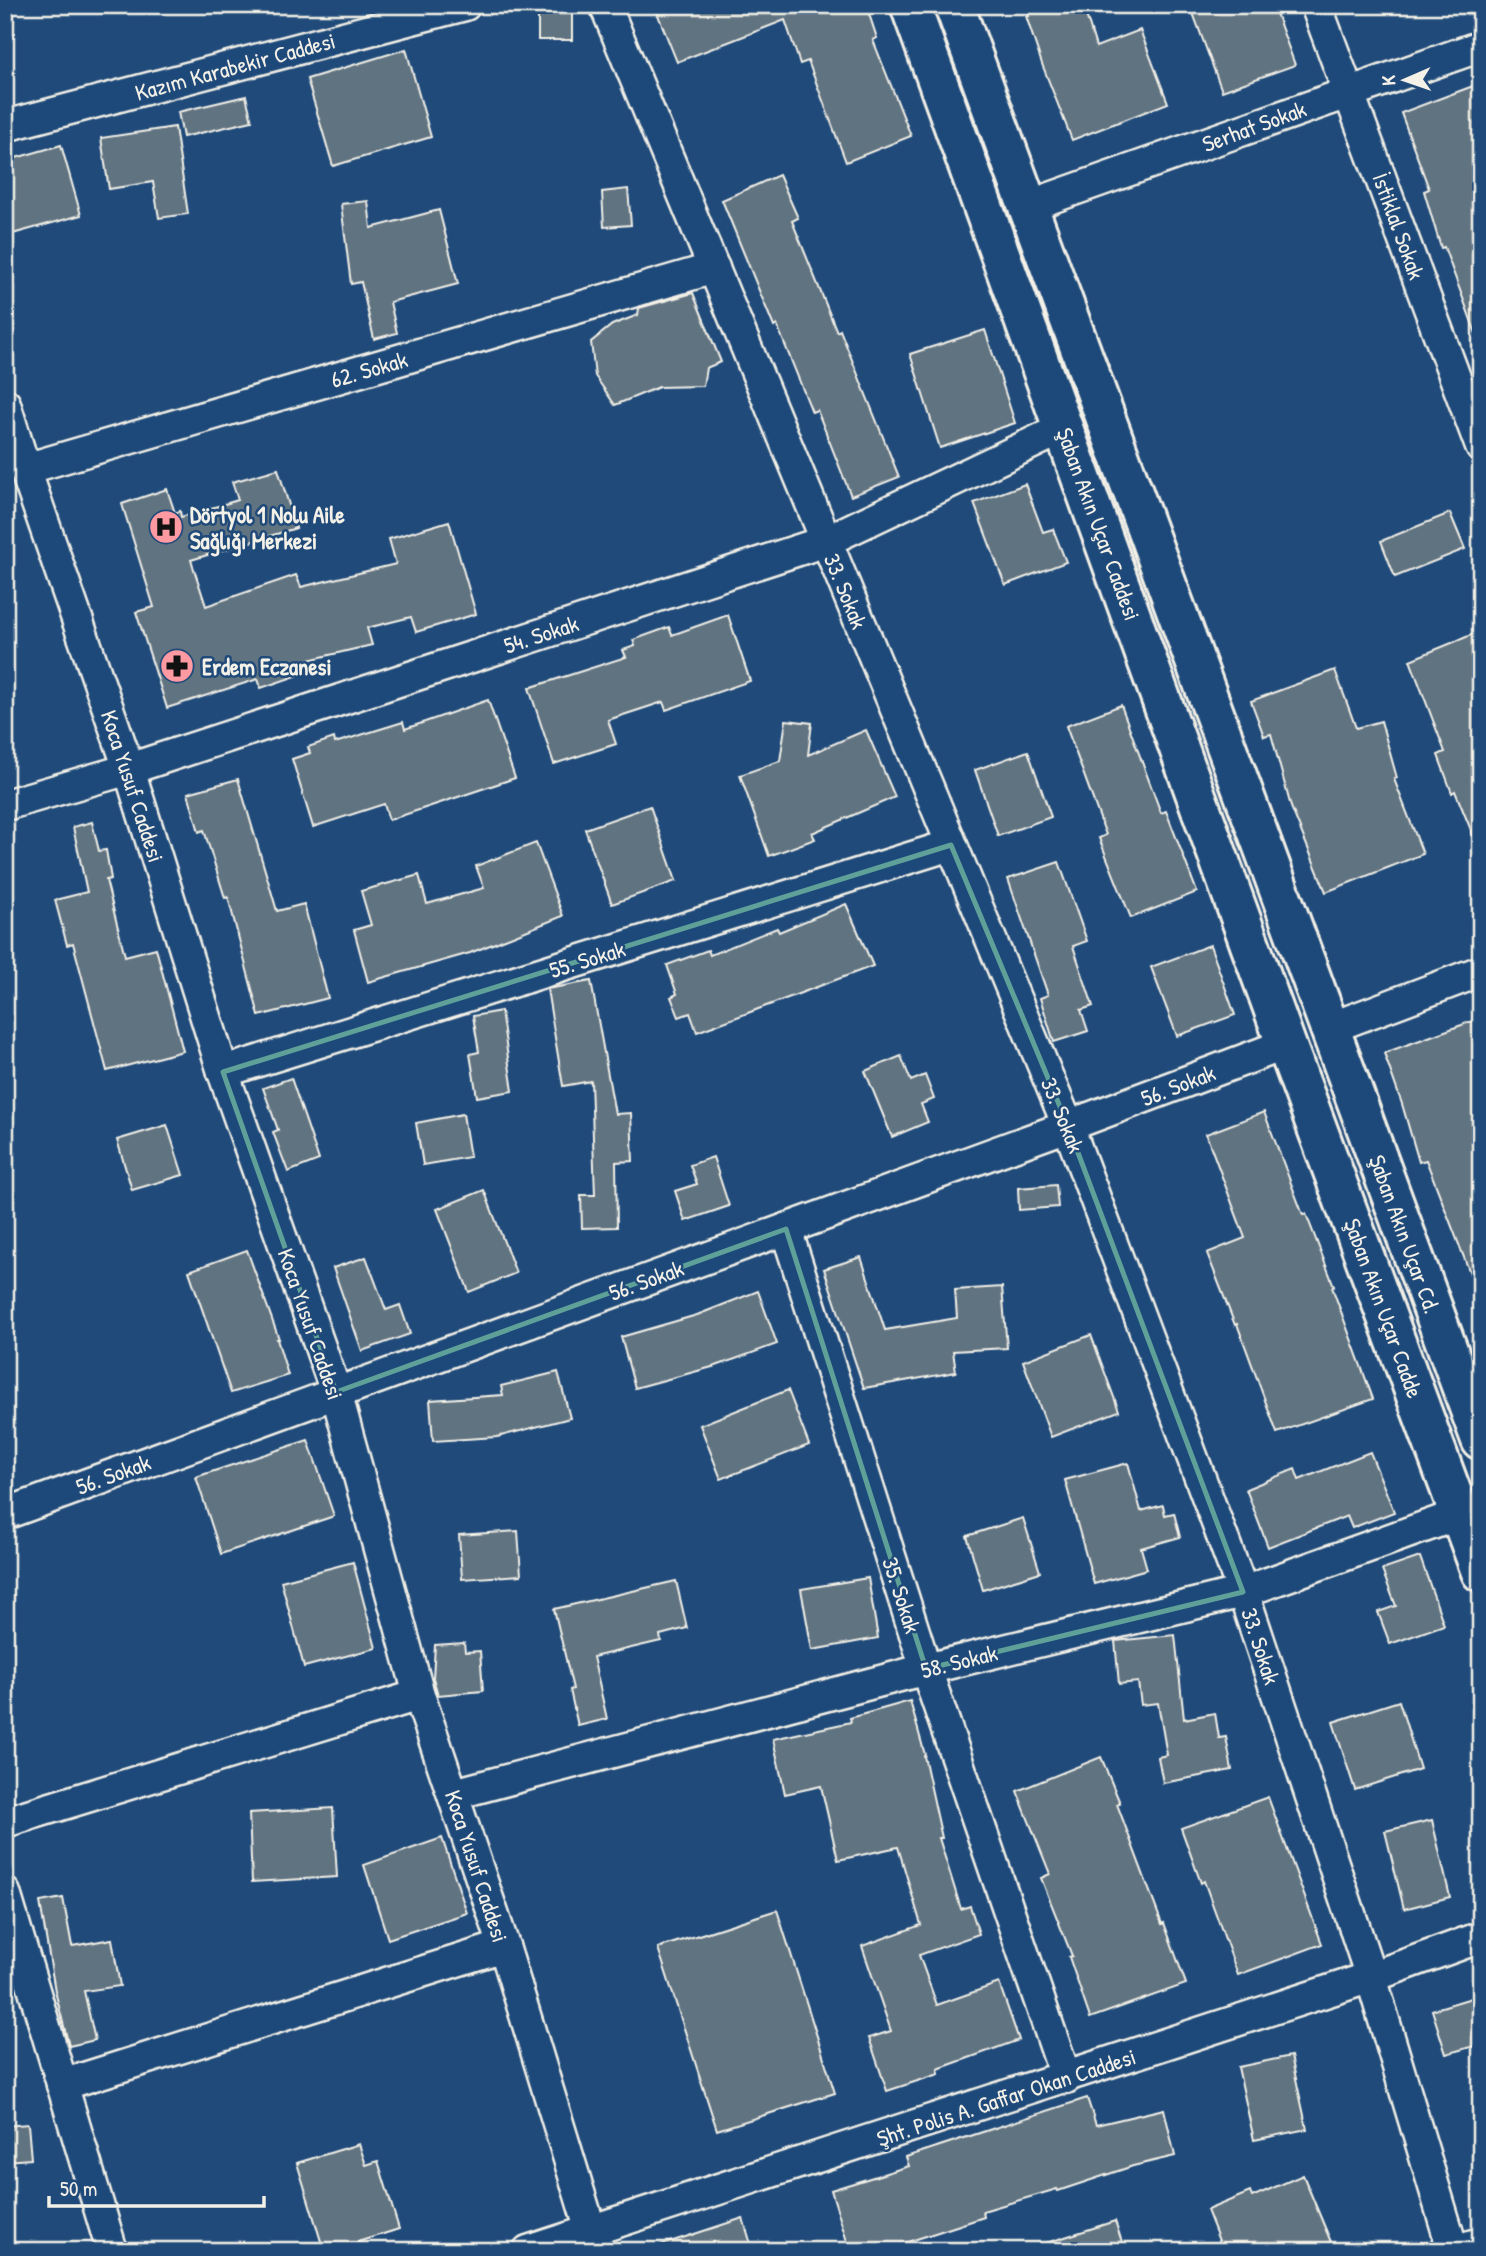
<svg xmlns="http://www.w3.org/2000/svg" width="1486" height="2256" font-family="'Patrick Hand',sans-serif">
<rect width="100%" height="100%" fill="#1f4a7a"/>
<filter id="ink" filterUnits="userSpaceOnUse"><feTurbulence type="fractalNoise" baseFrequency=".0143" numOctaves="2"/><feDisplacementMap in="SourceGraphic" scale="14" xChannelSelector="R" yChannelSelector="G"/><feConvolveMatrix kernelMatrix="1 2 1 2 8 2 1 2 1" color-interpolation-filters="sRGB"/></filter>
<g filter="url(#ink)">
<!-- building -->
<g fill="#607381" stroke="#f4f1e8" stroke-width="2">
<polygon points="654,5 866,5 877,38 873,40 911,136 846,162 808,61 800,64 785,20 677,62"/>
<polygon points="1025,5 1083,5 1096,47 1140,30 1168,103 1072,140 1042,64 1026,16 1029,16"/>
<polygon points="1190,5 1273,5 1295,65 1222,91"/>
<rect x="538" y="8" width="34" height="32"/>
<polygon points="406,49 431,137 333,166 307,79"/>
<polygon points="1481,83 1481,339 1478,339 1444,247 1441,248 1424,191 1429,189 1401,113"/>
<polygon points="246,96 252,121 183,137 178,112"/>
<polygon points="175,127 188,214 159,218 153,182 109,189 101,138"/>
<polygon points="61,145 81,215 9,235 5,220 5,161"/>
<polygon points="779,175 798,218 792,221 837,332 840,330 899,477 851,496 817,410 812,412 777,325 774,327 722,200"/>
<polygon points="628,189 631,225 604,227 602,192"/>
<polygon points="368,201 371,228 439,210 458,284 390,302 397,333 374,339 361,282 351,284 341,204"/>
<polygon points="693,293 721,362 706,368 703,386 659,387 615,405 595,376 591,342 612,325 638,315 639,308"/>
<polygon points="985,330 1015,423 940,448 910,354"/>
<polygon points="278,469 296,528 191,560 206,606 296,575 301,587 396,564 389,539 449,521 476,614 416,632 411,617 367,628 372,645 304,661 308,672 261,688 258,679 167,708 136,612 154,607 122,504 167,489 175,513 180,511 181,517 238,500 232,482"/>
<polygon points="1025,484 1043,532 1053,529 1066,562 1005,585 974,503"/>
<polygon points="1450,513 1465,549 1395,577 1381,541"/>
<polygon points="728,615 750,681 666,710 663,702 608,720 616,744 554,764 529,688 626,657 623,650 635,646 633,640 669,627 672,635"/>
<polygon points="1481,631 1481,851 1480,852 1455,791 1452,793 1438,755 1445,752 1410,660"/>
<polygon points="1335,670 1356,728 1381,721 1397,778 1394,779 1423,854 1326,892 1291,807 1271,734 1264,736 1251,701"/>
<polygon points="488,700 515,778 389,820 384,804 313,827 292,759 310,753 308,747 334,738 335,743 403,722 405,729"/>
<polygon points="1121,705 1161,813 1166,811 1197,892 1131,918 1099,838 1106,835 1066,726"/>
<polygon points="786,720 812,723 808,755 866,730 895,797 812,833 815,839 769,856 740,775 780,761"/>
<polygon points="1028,751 1051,817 998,836 975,770"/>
<polygon points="238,779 277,911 304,904 328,998 259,1016 228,897 225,898 204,830 199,832 188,793"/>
<polygon points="650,806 676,881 612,904 585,829"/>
<polygon points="92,822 99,851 106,850 111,879 106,880 125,956 156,948 183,1051 107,1071 73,943 67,945 55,900 87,892 73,827"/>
<polygon points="536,843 563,916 470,953 368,982 354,930 371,925 361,891 419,875 427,904 484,888 476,866"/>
<polygon points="1059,862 1087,941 1073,946 1093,1006 1081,1010 1088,1031 1054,1042 1040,998 1048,995 1008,879"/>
<polygon points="846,904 873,966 697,1032 690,1013 679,1017 671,997 677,994 667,965 708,950 710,955 777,928 779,932"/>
<polygon points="1210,945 1235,1015 1177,1036 1151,967"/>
<polygon points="591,981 615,1114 631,1113 633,1161 616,1162 617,1227 582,1228 581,1195 595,1195 591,1081 563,1086 547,989"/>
<polygon points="501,1011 513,1091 477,1097 470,1054 479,1052 473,1016"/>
<polygon points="1481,1018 1481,1068 1475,1070 1481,1092 1479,1296 1426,1160 1419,1162 1402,1104 1384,1053"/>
<polygon points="901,1056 911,1081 925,1075 934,1099 921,1104 928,1122 892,1137 865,1071"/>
<polygon points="291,1078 319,1160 288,1172 273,1132 278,1130 263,1088"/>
<polygon points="1264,1112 1303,1215 1306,1214 1334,1286 1332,1287 1373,1399 1277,1433 1237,1324 1235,1325 1207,1253 1245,1238 1206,1134"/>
<polygon points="463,1114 470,1157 423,1165 416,1123"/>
<polygon points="167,1125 183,1175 132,1190 117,1140"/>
<polygon points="713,1157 729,1206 685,1221 675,1191 697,1184 690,1165"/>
<polygon points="1056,1185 1058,1207 1019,1210 1018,1188"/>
<polygon points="484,1190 516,1273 469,1292 437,1209"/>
<polygon points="247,1250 279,1339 277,1339 288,1375 231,1393 189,1271"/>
<polygon points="366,1257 386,1310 400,1305 410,1334 362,1351 333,1268"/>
<polygon points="861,1257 885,1330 957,1318 955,1290 1002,1287 1007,1348 953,1351 956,1372 864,1388 824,1269"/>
<polygon points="758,1291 777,1344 716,1366 635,1388 621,1337 697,1315"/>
<polygon points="1091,1335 1119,1411 1051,1437 1023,1361"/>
<polygon points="558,1372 570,1418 497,1437 433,1441 430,1400 503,1395 501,1386"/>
<polygon points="788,1390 809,1445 721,1479 700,1425"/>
<polygon points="308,1440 334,1516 221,1554 196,1477"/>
<polygon points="1370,1452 1394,1512 1352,1528 1347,1516 1268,1547 1246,1489 1295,1469 1299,1480"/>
<polygon points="1128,1463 1141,1511 1163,1505 1165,1515 1174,1513 1180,1537 1141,1548 1147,1569 1094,1584 1065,1480"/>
<polygon points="1023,1518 1040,1572 983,1590 967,1536"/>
<polygon points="518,1531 521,1575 462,1579 459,1535"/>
<polygon points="1420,1557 1444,1625 1390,1644 1378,1612 1396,1606 1382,1570"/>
<polygon points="353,1562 376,1648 304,1667 281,1581"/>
<polygon points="868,1578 878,1638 812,1650 801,1589"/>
<polygon points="676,1581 687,1628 660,1635 661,1641 593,1657 607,1719 578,1726 570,1690 573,1689 554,1609"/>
<polygon points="1175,1635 1184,1719 1215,1713 1219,1738 1226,1737 1232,1770 1163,1783 1158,1757 1167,1755 1158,1703 1141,1705 1138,1682 1119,1684 1115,1641"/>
<polygon points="464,1643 465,1652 480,1651 483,1691 438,1695 433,1678 435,1645"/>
<polygon points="910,1701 925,1755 924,1756 942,1838 939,1838 961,1909 970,1906 979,1934 919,1955 937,2005 999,1983 1019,2040 938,2069 939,2074 887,2091 869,2038 891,2031 862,1946 921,1925 898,1847 838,1860 821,1786 785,1794 773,1739 851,1722 850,1718"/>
<polygon points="1399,1701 1420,1769 1355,1790 1333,1722"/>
<polygon points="1101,1757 1120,1803 1117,1804 1162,1924 1164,1923 1186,1984 1090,2018 1069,1957 1072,1956 1041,1878 1050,1874 1017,1791"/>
<polygon points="1268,1797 1322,1944 1238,1975 1204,1881 1201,1883 1181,1828"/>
<polygon points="333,1808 337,1877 252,1882 249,1813"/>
<polygon points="1432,1820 1450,1897 1404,1909 1385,1831"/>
<polygon points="442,1838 467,1913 388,1939 364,1865"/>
<polygon points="63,1898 72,1946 112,1939 120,1986 84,1991 95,2040 69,2046 55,1991 40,1902"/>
<polygon points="777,1910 835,2093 717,2130 658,1948"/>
<polygon points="1481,1995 1481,2044 1446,2054 1432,2010"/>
<polygon points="1291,2056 1307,2129 1254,2140 1238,2067"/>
<polygon points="1087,2098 1096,2125 1164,2109 1175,2156 1133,2166 1058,2191 1057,2189 983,2211 984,2217 880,2251 850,2251 831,2190 909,2166 906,2157"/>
<polygon points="28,2124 31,2159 5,2161 5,2126"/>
<polygon points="359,2144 366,2165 378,2161 399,2229 358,2242 361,2251 324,2251 297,2163"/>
<polygon points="1303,2175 1331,2242 1311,2251 1223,2251 1207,2210 1250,2192 1252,2197"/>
<polygon points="743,2218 753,2251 659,2251 658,2246"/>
<polygon points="1115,2221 1125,2251 1038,2251 1037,2246"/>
</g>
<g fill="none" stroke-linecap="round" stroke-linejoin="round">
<!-- minor casing -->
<g stroke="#f4f1e8" stroke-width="35">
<g id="minor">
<polyline points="605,5 1068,1126 1243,1592 1371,1977 1453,2250"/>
<polyline points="1316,5 1481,447"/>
<polyline points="5,126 465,5"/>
<polyline points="1028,206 1481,46"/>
<polyline points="5,404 25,469 129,769 223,1072 336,1392 419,1695 504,1946 597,2251"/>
<polyline points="25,469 714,268"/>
<polyline points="5,805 129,769 826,541 1064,428"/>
<polyline points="1330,1028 1481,971"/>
<polyline points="223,1072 951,845"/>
<polyline points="786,1229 926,1669 1066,2078"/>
<polyline points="5,1514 1068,1126 1286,1044"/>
<polyline points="454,1794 926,1669 1243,1592 1460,1514"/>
<polyline points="5,1822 419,1695"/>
<polyline points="5,1893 112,2251"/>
<polyline points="62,2085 504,1946"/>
<polyline points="528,2251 1371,1977 1481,1937"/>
<polyline points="1452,2251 1481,2243"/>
</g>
</g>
<!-- major casing -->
<g stroke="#f4f1e8" stroke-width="44">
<g id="major">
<polyline points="910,5 1286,1044 1481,1572"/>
<polyline points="954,5 1481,1440"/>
</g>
</g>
<!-- minor -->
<use href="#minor" stroke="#1f4a7a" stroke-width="30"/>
<!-- major -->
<use href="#major" stroke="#1f4a7a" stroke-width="38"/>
</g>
</g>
<!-- marked area -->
<path fill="none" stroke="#5fa199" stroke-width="5" stroke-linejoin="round" d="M951,845L1068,1126L1243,1592L926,1669L786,1229L336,1392L223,1072Z"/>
<!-- icons -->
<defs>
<g id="hospital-disc" transform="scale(1.75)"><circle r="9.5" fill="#ff9aa2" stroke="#1f4a7a"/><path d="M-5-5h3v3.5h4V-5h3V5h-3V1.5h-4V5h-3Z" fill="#111"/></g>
<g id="pharmacy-disc" transform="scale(1.75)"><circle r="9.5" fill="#ff9aa2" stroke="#1f4a7a"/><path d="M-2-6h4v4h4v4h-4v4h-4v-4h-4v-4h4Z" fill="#111"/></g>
</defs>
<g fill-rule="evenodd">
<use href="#hospital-disc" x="166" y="527"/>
<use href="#pharmacy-disc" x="177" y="666"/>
</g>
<g text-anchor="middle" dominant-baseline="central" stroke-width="5" stroke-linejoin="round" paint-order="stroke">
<!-- street labels -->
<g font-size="23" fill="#f4f1e8" stroke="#1f4a7a">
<text transform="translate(235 66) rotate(-15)">Kazım Karabekir Caddesi</text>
<text transform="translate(1254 126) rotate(-20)">Serhat Sokak</text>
<text transform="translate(1399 226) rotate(70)">İstiklal Sokak</text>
<text transform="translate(369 369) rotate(-16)">62. Sokak</text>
<text transform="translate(1099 524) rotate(70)">Şaban Akın Uçar Caddesi</text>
<text transform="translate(846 591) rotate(68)">33. Sokak</text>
<text transform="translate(541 634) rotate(-18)">54. Sokak</text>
<text transform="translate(133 786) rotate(72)">Koca Yusuf Caddesi</text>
<text transform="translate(587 959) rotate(-17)">55. Sokak</text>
<text transform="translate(1178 1085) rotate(-21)">56. Sokak</text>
<text transform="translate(1063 1115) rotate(68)">33. Sokak</text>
<text transform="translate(1405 1234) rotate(70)">Şaban Akın Uçar Cd.</text>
<text transform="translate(646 1280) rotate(-20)">56. Sokak</text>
<text transform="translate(1384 1308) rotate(70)">Şaban Akın Uçar Cadde</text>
<text transform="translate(311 1324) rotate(71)">Koca Yusuf Caddesi</text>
<text transform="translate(113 1474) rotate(-20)">56. Sokak</text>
<text transform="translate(902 1595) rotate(72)">35. Sokak</text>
<text transform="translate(1261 1646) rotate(72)">33. Sokak</text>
<text transform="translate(959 1661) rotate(-14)">58. Sokak</text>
<text transform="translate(477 1866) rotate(72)">Koca Yusuf Caddesi</text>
<text transform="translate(1006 2097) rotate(-18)">Şht. Polis A. Gaffar Okan Caddesi</text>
</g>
<!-- poi labels -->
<g font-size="23" font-weight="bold" fill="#f4f1e8" stroke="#1f4a7a" text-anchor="start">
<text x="190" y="514">Dörtyol 1 Nolu Aile<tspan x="190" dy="26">Sağlığı Merkezi</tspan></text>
<text x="202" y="666">Erdem Eczanesi</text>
</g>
</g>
<!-- margin -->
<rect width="1486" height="2256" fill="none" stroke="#1f4a7a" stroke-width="28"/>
<rect x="14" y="14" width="1458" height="2228" fill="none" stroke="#f4f1e8" stroke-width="2.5" filter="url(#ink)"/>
<!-- north arrow -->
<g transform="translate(1405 80) rotate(268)" stroke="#1f4a7a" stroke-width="5" paint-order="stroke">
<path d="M0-5L12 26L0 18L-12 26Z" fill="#f4f1e8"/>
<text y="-10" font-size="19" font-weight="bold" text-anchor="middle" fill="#f4f1e8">K</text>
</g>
<!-- scale -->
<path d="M49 2196v10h215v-10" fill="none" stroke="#f4f1e8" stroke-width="3.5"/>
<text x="60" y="2196" font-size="21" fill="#f4f1e8" stroke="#1f4a7a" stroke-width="5" paint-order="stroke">50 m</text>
</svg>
